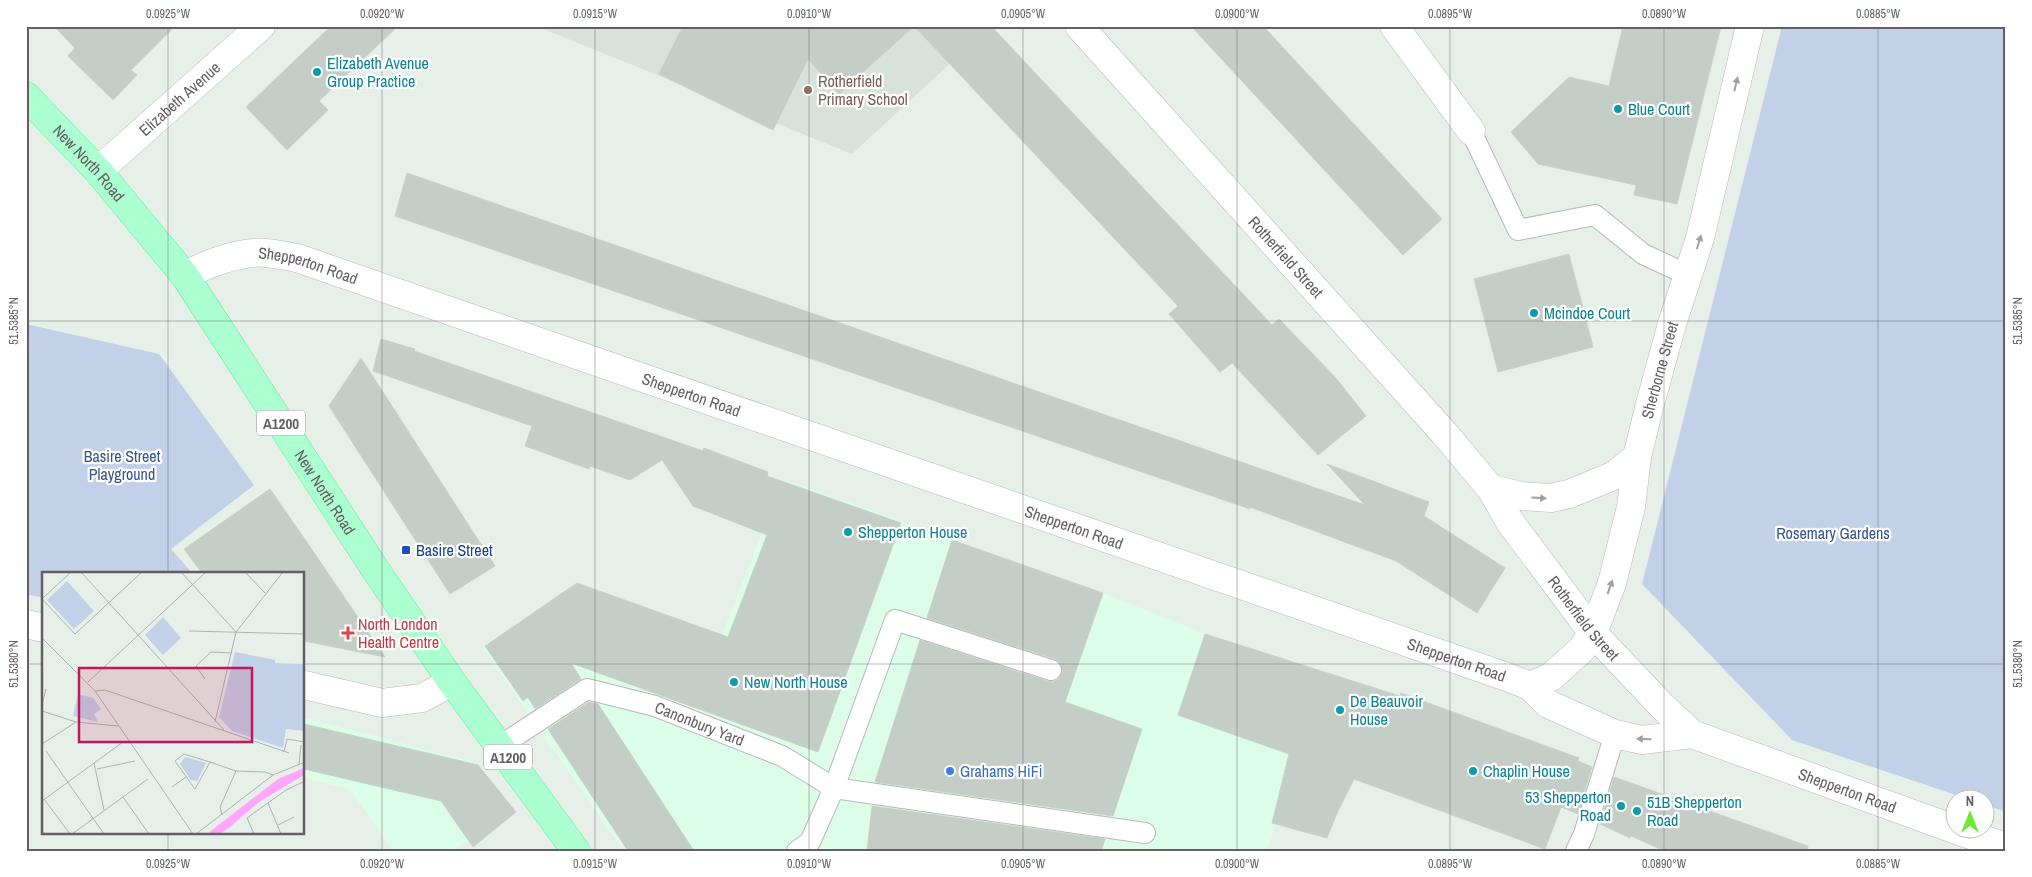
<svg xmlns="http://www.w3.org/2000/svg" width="2032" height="877" font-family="'Archivo Narrow',sans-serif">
<rect width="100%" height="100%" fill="#e6f0e9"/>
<!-- commercial -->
<g fill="#dcfee9">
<polygon points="783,479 1103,593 1205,634 1329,673 1302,758 1266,851 624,851 482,647 577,583 721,638"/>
<polygon points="304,718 475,762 512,815 450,851 393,851 350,789 304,778"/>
</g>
<!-- education -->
<polygon fill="#d7e2da" points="536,26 991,26 852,154"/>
<!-- green -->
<g fill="#c2d1e7">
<polygon points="1782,26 2006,26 2006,812 1985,805 1984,800 1968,799 1792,740 1642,584"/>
<polygon points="26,324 159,354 254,485 171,549 192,573 44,573 44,598 26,594"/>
</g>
<!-- building -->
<g fill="#c4cec7" stroke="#c4d4c9">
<polygon points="54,26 175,26 131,70 137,75 113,100 68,56 75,48"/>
<polygon points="331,26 398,26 319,101 328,110 287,150 246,107"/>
<polygon points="683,26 991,26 1272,325 1279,319 1335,377 1366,416 1318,455 1232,363 1220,372 1169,314 1178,306 914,26 839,94 808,59 773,130 659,74"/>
<polygon points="1191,26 1263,26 1442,219 1403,255"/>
<polygon points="1623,26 1721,26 1677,204 1634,195 1636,185 1538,164 1511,132 1569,77 1609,86"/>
<polygon points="407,173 1365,505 1327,464 1429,502 1424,516 1505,568 1477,613 1396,561 1250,507 1250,509 395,216"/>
<polygon points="1569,254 1593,347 1498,372 1474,279"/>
<polygon points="381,339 415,349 414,351 703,451 704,448 768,472 767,476 901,523 818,752 571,663 581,679 535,709 528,697 523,701 485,646 577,583 728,637 767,535 693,506 662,460 630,480 590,466 589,469 525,446 532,426 373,371"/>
<polygon points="361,358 495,566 450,594 329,406"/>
<polygon points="270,489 304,538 385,657 304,641 304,573 202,573 184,549"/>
<polygon points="952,540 1103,593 1065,702 1142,729 1113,816 875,782 920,640 1047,681 1053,682 1059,679 1062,673 1060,662 1055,659 927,618"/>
<polygon points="1205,634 1400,696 1401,693 1579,758 1578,761 1592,767 1578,814 1561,807 1545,849 1354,779 1338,811 1327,838 1272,823 1289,754 1178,715"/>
<polygon points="589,702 598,704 694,851 628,851 548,729"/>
<polygon points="304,724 478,765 516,812 473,847 441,801 304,769"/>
<polygon points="1614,777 1808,846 1807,851 1665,851 1631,836 1630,838 1600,824"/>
<polygon points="872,806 1105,839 1101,851 867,851"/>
</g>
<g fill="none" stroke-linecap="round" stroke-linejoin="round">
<!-- service casing -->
<g stroke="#bcb6bb" stroke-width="22">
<g id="service">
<polyline points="1471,131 1518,230 1595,215 1643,254 1688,275"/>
<polyline points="1051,670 895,620 834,788 1145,833"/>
<path id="s1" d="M500,746L587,689L655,706L782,756L834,788L810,842L797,851"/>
<polyline points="1576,851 1584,834 1615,734"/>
</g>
</g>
<!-- minor casing -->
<g stroke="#bcb6bb" stroke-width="29">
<g id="minor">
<path id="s2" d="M1079,26L1444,433L1491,489L1510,522L1593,633L1662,706L1692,734"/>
<polyline points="1394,26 1471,131"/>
<path id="s3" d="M98,171L261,26"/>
<path id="s4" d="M185,276C205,264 243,250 266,253C276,254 287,256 297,258L1507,677L1530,686L1548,704L1615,734L1642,740L1692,734L1954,829"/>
<polyline points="1491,489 1521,496 1551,498 1569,494 1613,476 1637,457"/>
<polyline points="26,624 44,628"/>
<polyline points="304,685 382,703 422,698 452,682"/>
<path id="s5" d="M1530,686L1551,677L1582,649L1593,633L1612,583L1631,507L1637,457L1650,404L1672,324L1700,238L1750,26"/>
<polyline points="1956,830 2006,847"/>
</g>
</g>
<!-- primary casing -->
<g stroke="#5bf38c" stroke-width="29">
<g id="primary">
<path id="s6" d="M26,96L98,171L185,276L375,569L452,682L576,851"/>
</g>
</g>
<!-- service -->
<use href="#service" stroke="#fff" stroke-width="20"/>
<!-- minor -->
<use href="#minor" stroke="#fff" stroke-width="28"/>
<!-- primary -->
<use href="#primary" stroke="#abffd0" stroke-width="28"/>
</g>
<!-- one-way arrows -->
<defs><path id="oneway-solid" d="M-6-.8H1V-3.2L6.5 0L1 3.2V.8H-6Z" transform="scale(1.25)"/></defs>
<g fill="#a39ea3">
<use href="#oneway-solid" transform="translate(1736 84) rotate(-77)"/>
<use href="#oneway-solid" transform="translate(1699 242) rotate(-73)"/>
<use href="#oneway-solid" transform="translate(1539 498) rotate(4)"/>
<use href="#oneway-solid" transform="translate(1610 587) rotate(-71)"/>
<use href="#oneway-solid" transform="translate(1644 739) rotate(-179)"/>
</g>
<!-- ticks -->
<path fill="none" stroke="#665d65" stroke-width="1" stroke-opacity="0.45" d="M168,26V573M382,26V851M595,26V851M809,26V851M1023,26V851M1237,26V851M1450,26V851M1664,26V851M1878,26V851M26,321H2006M26,664H44M304,664H2006M168,833V851"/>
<!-- markers -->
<g fill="#0f9aa8" stroke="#fff" stroke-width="2">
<circle cx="317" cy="72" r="5"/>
<circle cx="1618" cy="109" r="5"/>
<circle cx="1534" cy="313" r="5"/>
<circle cx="848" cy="532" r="5"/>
<circle cx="734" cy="682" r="5"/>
<circle cx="1340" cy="710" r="5"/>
<circle cx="1473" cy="771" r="5"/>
<circle cx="1621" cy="806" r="5"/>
<circle cx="1637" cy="811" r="5"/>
</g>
<circle fill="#8d6e63" stroke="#fff" stroke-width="2" cx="808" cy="90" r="5"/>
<rect fill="#1a4fb4" stroke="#fff" stroke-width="2" x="401" y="545" width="10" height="10" rx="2.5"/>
<path fill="#e0444e" stroke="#fff" stroke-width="2" d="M345.5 625.5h5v5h5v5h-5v5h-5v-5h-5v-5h5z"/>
<circle fill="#3f7fe0" stroke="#fff" stroke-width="2" cx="950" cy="771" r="5"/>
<g text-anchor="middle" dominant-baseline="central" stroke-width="4.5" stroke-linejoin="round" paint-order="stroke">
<!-- shield labels -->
<g fill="#fff" stroke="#948e93" stroke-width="1">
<rect x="257" y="410.5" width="48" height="25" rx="4"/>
<rect x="484" y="744.5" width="48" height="25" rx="4"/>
</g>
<g font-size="15" font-weight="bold" fill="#665d65">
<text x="281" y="423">A1200</text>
<text x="508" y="757">A1200</text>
</g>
<!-- culture labels -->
<g font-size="16" fill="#0d838f" stroke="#fff" text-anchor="start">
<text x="327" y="63">Elizabeth Avenue<tspan x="327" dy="18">Group Practice</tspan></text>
<text x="1628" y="109">Blue Court</text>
<text x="1544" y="313">Mcindoe Court</text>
<text x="858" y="532">Shepperton House</text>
<text x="744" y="682">New North House</text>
<text x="1350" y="701">De Beauvoir<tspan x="1350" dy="18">House</tspan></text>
<text x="1483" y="771">Chaplin House</text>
<text x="1611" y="797" text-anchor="end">53 Shepperton<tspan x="1611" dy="18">Road</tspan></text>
<text x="1647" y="802">51B Shepperton<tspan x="1647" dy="18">Road</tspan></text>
</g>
<!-- education labels -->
<g font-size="16" fill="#785e54" stroke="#fff" text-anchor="start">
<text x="818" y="81">Rotherfield<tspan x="818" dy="18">Primary School</tspan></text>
</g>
<!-- street labels -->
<g font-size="16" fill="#665d65" stroke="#fff">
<text stroke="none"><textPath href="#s3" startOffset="109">Elizabeth Avenue</textPath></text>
<text stroke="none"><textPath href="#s6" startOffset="92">New North Road</textPath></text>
<text stroke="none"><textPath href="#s2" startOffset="310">Rotherfield Street</textPath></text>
<text stroke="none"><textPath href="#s4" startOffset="129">Shepperton Road</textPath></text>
<text stroke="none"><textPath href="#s5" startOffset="356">Sherborne Street</textPath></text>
<text stroke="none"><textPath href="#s4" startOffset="534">Shepperton Road</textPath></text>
<text stroke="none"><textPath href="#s6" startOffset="498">New North Road</textPath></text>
<text stroke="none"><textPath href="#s4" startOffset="939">Shepperton Road</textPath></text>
<text stroke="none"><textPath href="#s2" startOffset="779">Rotherfield Street</textPath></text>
<text stroke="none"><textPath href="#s4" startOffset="1344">Shepperton Road</textPath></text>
<text stroke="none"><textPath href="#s1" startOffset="222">Canonbury Yard</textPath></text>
<text stroke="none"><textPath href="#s4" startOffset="1764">Shepperton Road</textPath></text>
</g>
<!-- park labels -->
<g font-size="16" fill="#36548c" stroke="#fff">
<text x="122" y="456">Basire Street<tspan x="122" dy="18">Playground</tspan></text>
<text x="1833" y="533">Rosemary Gardens</text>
</g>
<!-- transit labels -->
<g font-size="16" fill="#164399" stroke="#fff" text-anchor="start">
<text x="416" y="550">Basire Street</text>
</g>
<!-- health labels -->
<g font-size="16" fill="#be3a42" stroke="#fff" text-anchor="start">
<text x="358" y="624">North London<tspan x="358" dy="18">Health Centre</tspan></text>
</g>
<!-- shop labels -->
<g font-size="16" fill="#366cbe" stroke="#fff" text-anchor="start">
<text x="960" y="771">Grahams HiFi</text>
</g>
</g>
<!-- overview -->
<g transform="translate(42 572)">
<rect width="262" height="262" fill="#e6f0e9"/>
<path d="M25,9L52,39L32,57L5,28ZM121,45L139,66L121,83L103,63ZM193,80L233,88V91L262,92V159L244,157L241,176L190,159L177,145ZM36,122L51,126L59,137L52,142L56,150L31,144ZM143,185L164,191L155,209L149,208L138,192Z" fill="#c2d1e7"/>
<path d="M262,196V203L217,230L188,255L177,262H165L236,207Z" fill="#ffa6fc"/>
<path fill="none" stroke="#afb1b0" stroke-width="1" d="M29,0L0,27L33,62L100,0M39,0L182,158M139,0L194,60M203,0L223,21M147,59L263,62M0,66L53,119L151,262M163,107L154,94L169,80L190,81M46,110L164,0M53,119L63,118L247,181M0,133L4,117M0,139L34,150L76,154M173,150L194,60L241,0M0,172L34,150M4,179L62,262M242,180L245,167L263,170M142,182L168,190L153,217L133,189ZM168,190L194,199L223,200L231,203M52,191L62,238M257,192L259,173M55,197L93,189M130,215L144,205M81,225L107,262M2,227L28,262M0,229L81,170M226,231L239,262M180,243L178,235L194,199M236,253L252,245M30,262L106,207M154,262L231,203L263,190M212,262L205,246L244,218L263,209"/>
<path fill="#c2185b" fill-opacity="0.15" stroke="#c2185b" stroke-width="2.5" d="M37,96H210V170H37Z"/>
<rect width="262" height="262" fill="none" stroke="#665d65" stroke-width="2.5"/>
</g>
<!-- border -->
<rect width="2032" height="877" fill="none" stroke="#ffffff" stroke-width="55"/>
<!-- north arrow -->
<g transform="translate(1970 814)"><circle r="24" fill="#ffffff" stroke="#c2bec1"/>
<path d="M0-4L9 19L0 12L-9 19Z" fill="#6ceb30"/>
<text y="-8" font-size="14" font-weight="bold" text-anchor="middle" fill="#665d65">N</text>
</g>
<rect x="28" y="28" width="1976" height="822" fill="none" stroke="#665d65" stroke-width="2"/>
<g font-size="12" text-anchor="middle" fill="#665d65">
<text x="168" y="18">0.0925°W</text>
<text x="382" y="18">0.0920°W</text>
<text x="595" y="18">0.0915°W</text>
<text x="809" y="18">0.0910°W</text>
<text x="1023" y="18">0.0905°W</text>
<text x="1237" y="18">0.0900°W</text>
<text x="1450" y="18">0.0895°W</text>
<text x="1664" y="18">0.0890°W</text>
<text x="1878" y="18">0.0885°W</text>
<text transform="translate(14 321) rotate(-90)" y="4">51.5385°N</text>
<text transform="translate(2018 321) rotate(-90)" y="4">51.5385°N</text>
<text transform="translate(14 664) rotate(-90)" y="4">51.5380°N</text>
<text transform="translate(2018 664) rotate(-90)" y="4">51.5380°N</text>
<text x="168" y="868">0.0925°W</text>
<text x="382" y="868">0.0920°W</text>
<text x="595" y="868">0.0915°W</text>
<text x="809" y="868">0.0910°W</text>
<text x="1023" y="868">0.0905°W</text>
<text x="1237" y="868">0.0900°W</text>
<text x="1450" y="868">0.0895°W</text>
<text x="1664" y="868">0.0890°W</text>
<text x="1878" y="868">0.0885°W</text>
</g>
</svg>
